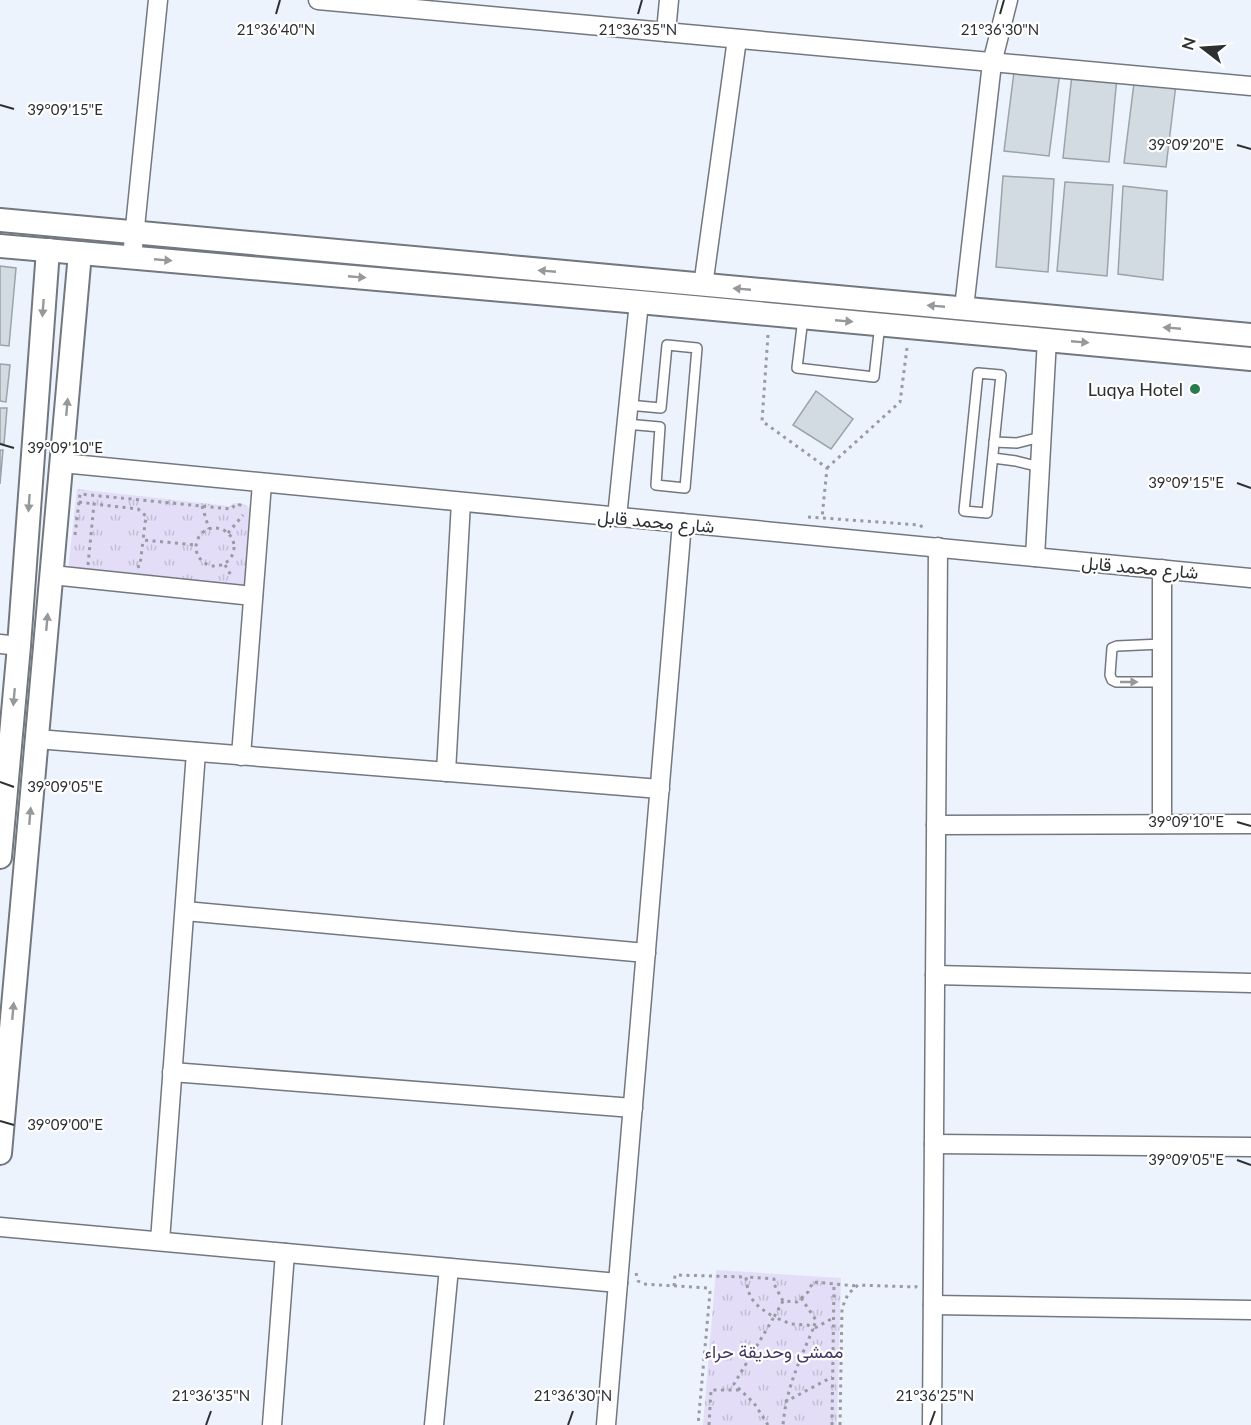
<svg xmlns="http://www.w3.org/2000/svg" width="1251" height="1425" font-family="Lato,Vazirmatn,sans-serif">
<defs>
<pattern id="park-tufts" width="24" height="20" patternUnits="userSpaceOnUse" patternTransform="scale(1.5)"><rect width="24" height="20" fill="#e3ddf8"/><path d="M3 7l-1-3M5 7V3M7 7l1-3M15 17l-1-3M17 17v-4M19 17l1-3" fill="none" stroke="#c3bed5"/></pattern>
</defs>
<rect width="100%" height="100%" fill="#edf3fc"/>
<!-- park -->
<g fill="url(#park-tufts)">
<polygon points="77,489 229,506 234,503 246,505 252,511 244,589 68,569"/>
<polygon points="716,1270 841,1278 837,1425 703,1425"/>
</g>
<!-- building -->
<g fill="#d1dbe1" stroke="#9ba4a9" stroke-width="1.5">
<polygon points="1014,72 1060,72 1049,156 1004,151"/>
<polygon points="1072,74 1117,77 1109,162 1063,158"/>
<polygon points="1134,83 1176,84 1166,167 1124,163"/>
<polygon points="1003,176 1054,179 1048,272 996,267"/>
<polygon points="1065,182 1113,185 1107,276 1057,271"/>
<polygon points="1123,186 1167,191 1163,280 1118,274"/>
<polygon points="0,266 16,268 9,346 0,345"/>
<polygon points="0,364 10,365 6,402 0,401"/>
<polygon points="816,391 853,419 831,449 793,425"/>
<polygon points="0,408 7,408 4,444 0,443"/>
<polygon points="0,450 3,450 0,484"/>
</g>
<g fill="none" stroke-linecap="round" stroke-linejoin="round">
<!-- service casing -->
<g stroke="#73787f" stroke-width="12">
<g id="service">
<polyline points="803,318 797,368 874,377 880,324"/>
<polygon points="978,373 1001,375 987,513 964,511"/>
<polyline points="626,424 660,427 656,485 685,488 697,348 667,345 661,408 628,405"/>
<polyline points="994,442 1017,443 1041,437"/>
<polyline points="993,458 1016,461 1040,467"/>
<polyline points="1162,682 1116,682 1112,680 1110,675 1112,648 1117,646 1162,644"/>
</g>
</g>
<!-- minor casing -->
<g stroke="#73787f" stroke-width="21">
<g id="minor">
<polyline points="318,0 1251,86"/>
<polyline points="666,32 669,0"/>
<polyline points="132,257 158,0"/>
<polyline points="703,286 737,39"/>
<polyline points="964,308 992,63 1008,0"/>
<polyline points="62,463 1251,578"/>
<polyline points="617,517 639,302"/>
<polyline points="1035,557 1047,339"/>
<polyline points="52,575 253,596"/>
<polyline points="0,644 19,646"/>
<polyline points="37,739 660,789"/>
<polyline points="241,756 262,483"/>
<polyline points="446,772 461,502"/>
<polyline points="1162,824 1162,569"/>
<polyline points="936,825 1251,824"/>
<polyline points="185,911 646,953"/>
<polyline points="935,975 1251,983"/>
<polyline points="172,1072 633,1108"/>
<polyline points="934,1144 1251,1147"/>
<polyline points="0,1227 618,1283"/>
<polyline points="160,1241 196,752"/>
<polyline points="933,1305 1251,1310"/>
<polyline points="272,1425 285,1253"/>
<polyline points="434,1425 449,1268"/>
<polyline points="606,1425 682,523"/>
<polyline points="932,1425 938,547"/>
</g>
</g>
<!-- tertiary casing -->
<g stroke="#73787f" stroke-width="26">
<g id="tertiary">
<polyline points="0,220 1251,335"/>
<polyline points="0,246 639,302 1251,359"/>
<polyline points="0,857 19,646 48,250"/>
<polyline points="0,1153 80,253"/>
</g>
</g>
<!-- path -->
<g stroke="#979ba2" stroke-width="3" stroke-dasharray="3 4.5" stroke-linecap="butt">
<polyline points="768,335 762,421 827,468 822,518"/>
<polyline points="827,468 900,402 907,348"/>
<polyline points="79,502 94,504"/>
<polyline points="202,506 209,529"/>
<polyline points="808,517 920,525 925,530"/>
<circle cx="215" cy="547" r="19"/>
<polyline points="228,533 243,515"/>
<polyline points="75,535 80,494 231,509 236,504 245,506"/>
<polyline points="88,565 94,504 138,509 146,516 143,540 196,545"/>
<polyline points="225,565 232,577"/>
<polyline points="137,567 140,566 143,540"/>
<polyline points="636,1273 638,1281 644,1284 708,1288 710,1292 698,1425"/>
<polyline points="674,1286 675,1275 746,1277"/>
<polyline points="801,1298 816,1320 813,1329"/>
<path d="M783,1301L774,1317L791,1324L808,1325L813,1329C799,1362 786,1389 783,1425"/>
<polyline points="815,1328 833,1318"/>
<polyline points="785,1402 832,1377"/>
<polyline points="709,1425 711,1390 740,1390"/>
<path d="M768,1425L754,1403L734,1384L774,1317C755,1305 748,1300 746,1277L774,1279V1284L783,1301L797,1302L808,1292L813,1282L857,1286"/>
<polyline points="832,1425 834,1284"/>
<polyline points="840,1425 842,1308 848,1294 858,1285 916,1287 916,1285"/>
</g>
<!-- service -->
<use href="#service" stroke="#fff" stroke-width="9"/>
<!-- minor -->
<use href="#minor" stroke="#fff" stroke-width="18"/>
<!-- tertiary -->
<use href="#tertiary" stroke="#fff" stroke-width="22"/>
</g>
<!-- one-way arrows -->
<defs><path id="oneway-solid" d="M-6-.8H1V-3.2L6.5 0L1 3.2V.8H-6Z" transform="scale(1.5)"/></defs>
<g fill="#969899">
<use href="#oneway-solid" transform="translate(163 260) rotate(5)"/>
<use href="#oneway-solid" transform="translate(547 271) rotate(-175)"/>
<use href="#oneway-solid" transform="translate(357 277) rotate(5)"/>
<use href="#oneway-solid" transform="translate(742 289) rotate(-175)"/>
<use href="#oneway-solid" transform="translate(936 306) rotate(-175)"/>
<use href="#oneway-solid" transform="translate(43 308) rotate(94)"/>
<use href="#oneway-solid" transform="translate(844 321) rotate(5)"/>
<use href="#oneway-solid" transform="translate(1172 328) rotate(-175)"/>
<use href="#oneway-solid" transform="translate(1080 342) rotate(5)"/>
<use href="#oneway-solid" transform="translate(67 407) rotate(-85)"/>
<use href="#oneway-solid" transform="translate(29 503) rotate(94)"/>
<use href="#oneway-solid" transform="translate(47 622) rotate(-85)"/>
<use href="#oneway-solid" transform="translate(1129 682)"/>
<use href="#oneway-solid" transform="translate(14 697) rotate(95)"/>
<use href="#oneway-solid" transform="translate(30 816) rotate(-85)"/>
<use href="#oneway-solid" transform="translate(13 1011) rotate(-85)"/>
</g>
<!-- ticks -->
<path fill="none" stroke="#2d3033" stroke-width="2" d="M276,14L280,0M638,14L642,0M1000,14L1004,0M0,105L14,109M1237,145L1251,149M0,444L14,448M1237,483L1251,488M0,782L14,787M1237,822L1251,826M0,1121L14,1125M1237,1160L1251,1165M206,1425L211,1411M568,1425L573,1411M930,1425L935,1411"/>
<!-- markers -->
<circle fill="#297b4c" stroke="#fff" stroke-width="2" cx="1195" cy="389" r="6"/>
<g text-anchor="middle" dominant-baseline="central" stroke-width="4.5" stroke-linejoin="round" paint-order="stroke">
<!-- poi labels -->
<g font-size="18" fill="#2d3033" stroke="#fff" text-anchor="end">
<text x="1183" y="389">Luqya Hotel</text>
</g>
<!-- street labels -->
<g font-size="18" fill="#2d3033" stroke="#fff">
<text transform="translate(656 521) rotate(5)">شارع محمد قابل</text>
<text transform="translate(1140 567) rotate(5)">شارع محمد قابل</text>
</g>
<!-- park labels -->
<g font-size="18" fill="#443666" stroke="#fff">
<text x="774" y="1351">ممشى وحديقة حراء</text>
</g>
</g>
<g font-size="15" text-anchor="middle" fill="#2d3033" stroke="#fff" stroke-width="4.5" stroke-linejoin="round" paint-order="stroke">
<text x="276" y="35">21°36'40"N</text>
<text x="638" y="35">21°36'35"N</text>
<text x="1000" y="35">21°36'30"N</text>
<text x="65" y="115">39°09'15"E</text>
<text x="1186" y="150">39°09'20"E</text>
<text x="65" y="453">39°09'10"E</text>
<text x="1186" y="488">39°09'15"E</text>
<text x="65" y="792">39°09'05"E</text>
<text x="1186" y="827">39°09'10"E</text>
<text x="65" y="1130">39°09'00"E</text>
<text x="1186" y="1165">39°09'05"E</text>
<text x="211" y="1401">21°36'35"N</text>
<text x="573" y="1401">21°36'30"N</text>
<text x="935" y="1401">21°36'25"N</text>
</g>
<!-- north arrow -->
<g transform="translate(1203 48) rotate(287)" stroke="#ffffff" stroke-width="4.5" paint-order="stroke">
<path d="M0-4.5L10 22L0 15L-10 22Z" fill="#2d3033"/>
<text y="-9" font-size="16" font-weight="bold" text-anchor="middle" fill="#2d3033">N</text>
</g>
</svg>
